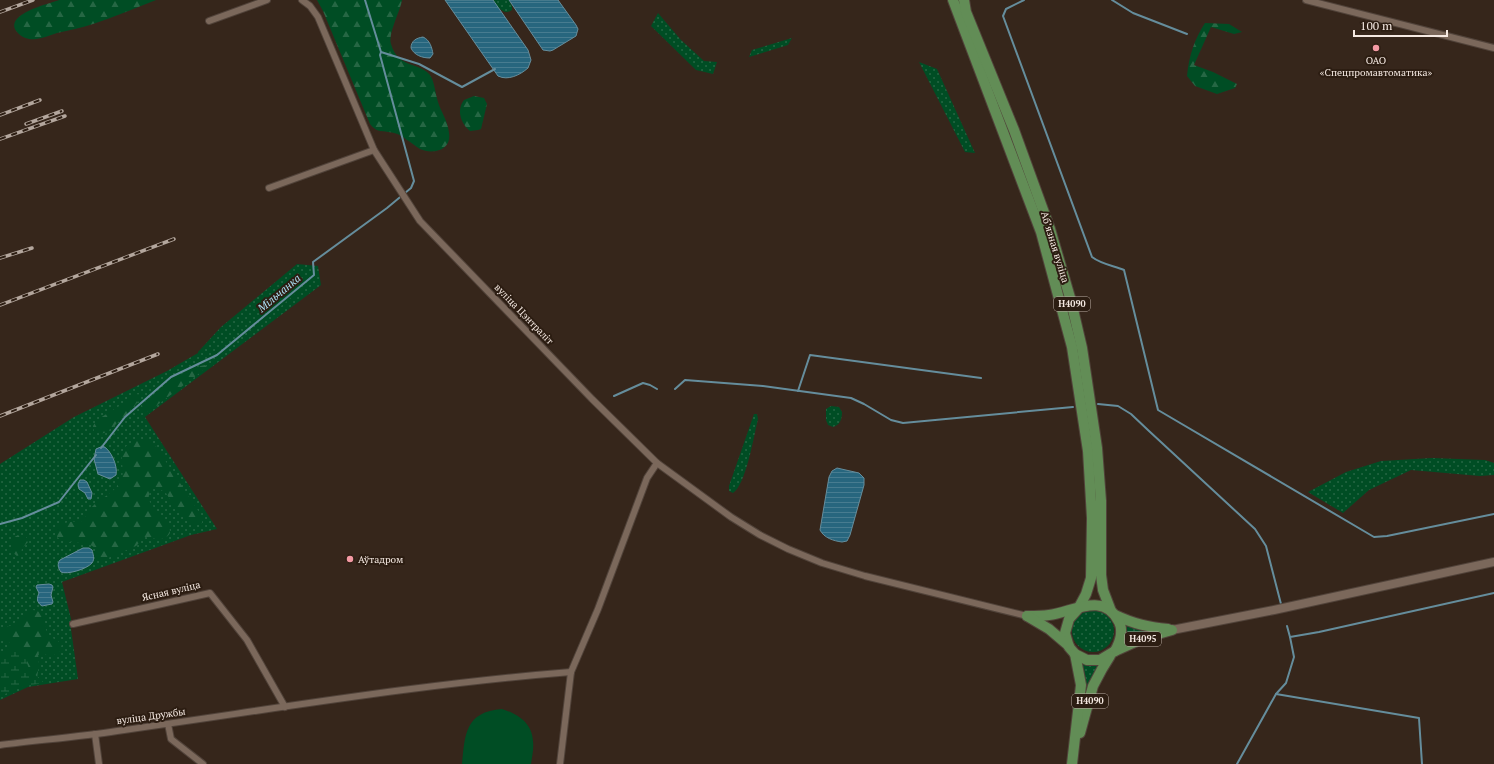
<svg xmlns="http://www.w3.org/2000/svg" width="1494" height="764" font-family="'PT Serif',serif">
<defs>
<pattern id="grass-dots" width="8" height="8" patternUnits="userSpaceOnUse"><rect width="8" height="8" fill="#004d24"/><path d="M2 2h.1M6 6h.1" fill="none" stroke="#266744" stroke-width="1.8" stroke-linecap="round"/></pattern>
<pattern id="forest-firs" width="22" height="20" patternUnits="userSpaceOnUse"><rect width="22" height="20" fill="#004d24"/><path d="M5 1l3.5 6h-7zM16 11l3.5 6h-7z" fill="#266744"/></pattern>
<pattern id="wetland-marsh" width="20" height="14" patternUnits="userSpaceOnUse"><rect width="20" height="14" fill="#004d24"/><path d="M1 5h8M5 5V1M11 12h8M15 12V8" fill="none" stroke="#266744"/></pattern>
<pattern id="water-rules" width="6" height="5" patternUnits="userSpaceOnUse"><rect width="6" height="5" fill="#27667e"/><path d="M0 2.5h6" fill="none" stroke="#477c90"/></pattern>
</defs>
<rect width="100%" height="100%" fill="#36261b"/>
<!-- grass -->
<g fill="url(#grass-dots)">
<path d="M493,0H509L512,6V10C503,16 498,7 493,0Z"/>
<polygon points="658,13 681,40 704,61 717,62 713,74 696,70 651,26"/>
<polygon points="792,38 788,45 749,57 752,50"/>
<polygon points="919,62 937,69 975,153 965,152"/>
<polygon points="297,264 318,266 321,285 145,417 217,529 191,535 62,582 71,619 71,629 78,679 28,687 0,700 0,464 74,417 167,371 198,353 198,352 221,327"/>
<path d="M831,406L839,407L842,412C842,419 840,425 833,427L828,425L826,420V409Z"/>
<path d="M754,414H757L758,419C754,435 746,485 733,493L729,491V486Z"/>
<polygon points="1432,458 1485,460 1494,463 1494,475 1480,476 1411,470 1369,490 1343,513 1308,492 1346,472 1381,461"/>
<circle cx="1093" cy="631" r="21"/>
<polygon points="1126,623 1158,630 1126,642 1127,632"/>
<polygon points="1079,662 1087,665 1100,664 1084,708"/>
</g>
<!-- forest -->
<g fill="url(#forest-firs)">
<path d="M59,0H156C135,8 114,17 93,24C81,28 69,30 57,33C50,35 44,38 36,39C29,40 22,38 17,32C3,14 49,4 59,0Z"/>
<path d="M317,0H402C400,12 388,33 391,44C398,69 420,62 430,75C435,83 435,93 438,102C441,112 448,121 449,133C452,150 433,155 420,149C415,146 412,143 407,140C403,137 399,134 394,133C383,130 378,134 370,124L323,11Z"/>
<path d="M1205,23L1229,24L1242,32L1234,34L1211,27L1194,65L1213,72L1237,84L1235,88L1217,94L1195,86L1187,76C1189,56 1194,40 1205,23Z"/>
<path d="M474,96L484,98L487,104L481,129L478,130L470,131C461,124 456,110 464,100Z"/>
<path d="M294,283L300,285L301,287L299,291L275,311L270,313L267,311C263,298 283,286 294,283Z"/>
<path d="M205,365L207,367L205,369L152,409L146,412L143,410L142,405L144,403C162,387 181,370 205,365Z"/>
<path d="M138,394L141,396L139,401C132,408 112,430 104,433C100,434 98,433 94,431L93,426L97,420Z"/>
<path d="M141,439L148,440L155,445L203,518L202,523L199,525H190L181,512L172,503L166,493L158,488C154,488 151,489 150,492C144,503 161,513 166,521C169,525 170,528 170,533C164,543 154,538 145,537L136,546L101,561L96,558L95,548C84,538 58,548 56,533C54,521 74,522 82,521C86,517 87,512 91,508C99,499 112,494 119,484C131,468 107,448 141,439Z"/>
<polygon points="18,535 26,537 29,541 22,548 21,554 17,556 12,552 13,538"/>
<path d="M32,610C49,611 41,625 49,635C52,639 58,640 62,644L59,652C53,657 48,657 41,652L38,653L39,665L37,678L4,654L10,647V644L8,640H0V627C15,630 19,614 32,610Z"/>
</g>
<!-- wetland -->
<polygon fill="url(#wetland-marsh)" points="13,649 24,654 29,669 44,683 25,686 0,696 0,653"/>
<!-- green -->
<path fill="#004d24" d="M502,709C518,714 532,723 533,741C534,749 532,757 531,764H462C465,734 465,712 502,709Z"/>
<!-- water -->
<g fill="url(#water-rules)" stroke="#658d9c">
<path d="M445,0H493L528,50L531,60L528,68C520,75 508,81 498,76Z"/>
<polygon points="509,0 558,0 576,25 578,29 576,36 553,50 550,51 543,50"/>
<path d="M423,37C430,40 432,48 433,54L430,58C422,58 414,55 411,48C411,41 416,38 423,37Z"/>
<path d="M103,446C111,450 118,466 116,475L110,479L98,474L94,459L96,449Z"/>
<path d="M837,468L859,473L864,478V485L850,535L847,541L842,542C834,541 824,538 820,530L829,477L832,471Z"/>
<polygon points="80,480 84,480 87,482 92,493 91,499 88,499 85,493 79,489 78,484"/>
<path d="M83,548H89L92,550C93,554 95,559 92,563C87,569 67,575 61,572C58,568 57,564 60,560Z"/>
<path d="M49,584L52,585L53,587L51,595L53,602L52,604L42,606C36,602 37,598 39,593L36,587L37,585Z"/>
</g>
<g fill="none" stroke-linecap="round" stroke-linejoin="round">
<!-- stream -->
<g stroke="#658d9c" stroke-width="2">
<path d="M1024,0L1006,9L1003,16L1092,257C1101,264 1114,266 1124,270L1158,410L1374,537L1387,536L1494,514"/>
<polyline points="1112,0 1133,13 1187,34"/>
<polyline points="381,52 419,64 462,87 495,69"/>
<polyline points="675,389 685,380 763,386 851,398 864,404 891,420 903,423 1073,407"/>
<polyline points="798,391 810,355 981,378"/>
<polyline points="614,396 643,383 650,385 657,389"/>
<polyline points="1098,404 1118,406 1131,414 1149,431 1255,529 1266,546 1281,604"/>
<polyline points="101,448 125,417 171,377 217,355 314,275 313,262 387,208 411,188 414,181 380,55 381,52 365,0"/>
<polyline points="0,524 22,518 59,502 96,455"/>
<polyline points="1287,626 1290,637"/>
<polyline points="1276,694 1419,718 1422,764"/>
<polyline points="1237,764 1276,694 1286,683 1294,657 1290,637 1319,632 1494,593"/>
</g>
<!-- minor casing -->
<g stroke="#51433a" stroke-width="8">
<g id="minor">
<polyline points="302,0 310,6 318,17 374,150 420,221 592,399 657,463 731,517 760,535 788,549 822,563 865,576 1027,616"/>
<polyline points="1306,0 1494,48"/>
<polyline points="209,21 267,0"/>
<polyline points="269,188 374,150"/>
<polyline points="73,624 210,593 247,640 285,707"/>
<polyline points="168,724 171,739 203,764"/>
<polyline points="95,734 99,764"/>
<path d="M0,745C39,740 78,737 117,731C268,710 419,684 571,672"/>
<polyline points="560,764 571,672 598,609 647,478 657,463"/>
</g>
</g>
<!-- tertiary casing -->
<g stroke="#51433a" stroke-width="10">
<polyline id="tertiary" points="1172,630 1274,610 1494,562"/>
</g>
<!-- primary casing -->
<g stroke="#51433a" stroke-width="12">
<g id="primary">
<polyline points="953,0 1041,232 1072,347 1088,451 1092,518 1091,578 1086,594 1078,609 1069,619 1065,633 1069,647 1075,654 1087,660 1100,660 1115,651 1144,638 1172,630"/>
<polyline points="964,0 966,12 1014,130 1050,229 1071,301 1082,348 1097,448 1101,501 1101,575 1103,590 1111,611"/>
<path d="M1115,615C1134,624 1148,627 1168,629"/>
<path d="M1027,616C1034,616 1042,616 1049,615C1073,612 1104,591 1119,622C1124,632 1120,642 1115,651"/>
<polyline points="1027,616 1049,629 1069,646"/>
<polyline points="1080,733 1093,686 1102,669 1110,656"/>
<polyline points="1072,764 1081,685 1075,654"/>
</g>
</g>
<!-- minor -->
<use href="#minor" stroke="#7b685b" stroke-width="6"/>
<!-- tertiary -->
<use href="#tertiary" stroke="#7b685b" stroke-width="8"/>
<!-- primary -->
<use href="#primary" stroke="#628d56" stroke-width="10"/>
<!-- rail casing -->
<g stroke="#b3a69d" stroke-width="3.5">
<g id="rail">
<polyline points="0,12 33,0"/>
<polyline points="0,115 40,100"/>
<polyline points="26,124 62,111"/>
<polyline points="0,139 65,116"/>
<polyline points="0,258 32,248"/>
<polyline points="0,305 174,239"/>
<polyline points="0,416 158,354"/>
</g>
</g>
<!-- rail -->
<use href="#rail" stroke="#2c1d12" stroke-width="2" stroke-dasharray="6" stroke-linecap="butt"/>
</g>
<!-- markers -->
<g fill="#f49aa4" stroke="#2c1d12" stroke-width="1.5">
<circle cx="1376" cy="48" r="4"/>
<circle cx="350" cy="559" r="4"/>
</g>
<g text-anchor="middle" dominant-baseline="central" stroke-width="4" stroke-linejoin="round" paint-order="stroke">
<!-- shield labels -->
<g fill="#2c1d12" stroke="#b9aca4" stroke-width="1">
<rect x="1054" y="297" width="36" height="14" rx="3"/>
<rect x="1125" y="632" width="36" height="14" rx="3"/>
<rect x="1072" y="694" width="36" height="14" rx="3"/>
</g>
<g font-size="9" font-weight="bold" fill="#f5e9e2">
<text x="1072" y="304">Н4090</text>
<text x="1143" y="639">Н4095</text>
<text x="1090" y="701">Н4090</text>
</g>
<!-- poi labels -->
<g font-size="10" fill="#f5e9e2" stroke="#2c1d12">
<text x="1376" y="60">ОАО<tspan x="1376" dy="12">«Спецпромавтоматика»</tspan></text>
<text x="358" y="559" text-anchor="start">Аўтадром</text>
</g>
<!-- street labels -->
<g font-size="10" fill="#f5e9e2" stroke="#2c1d12">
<text transform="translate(1055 247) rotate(73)">Абʼязная вуліца</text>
<text transform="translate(524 314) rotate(46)">вуліца Цэнтраліт</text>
<text transform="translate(171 591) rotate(-13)">Ясная вуліца</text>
<text transform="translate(151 716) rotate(-8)">вуліца Дружбы</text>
</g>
<!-- water labels -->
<g font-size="11" font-style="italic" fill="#aee2f8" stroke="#2c1d12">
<text transform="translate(279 293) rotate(-40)">Мільчанка</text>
</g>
</g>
<!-- scale -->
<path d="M1354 30v6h93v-6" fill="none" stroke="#f5e9e2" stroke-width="2"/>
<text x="1360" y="30" font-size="12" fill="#f5e9e2" stroke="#2c1d12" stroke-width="3" paint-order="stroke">100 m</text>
</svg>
